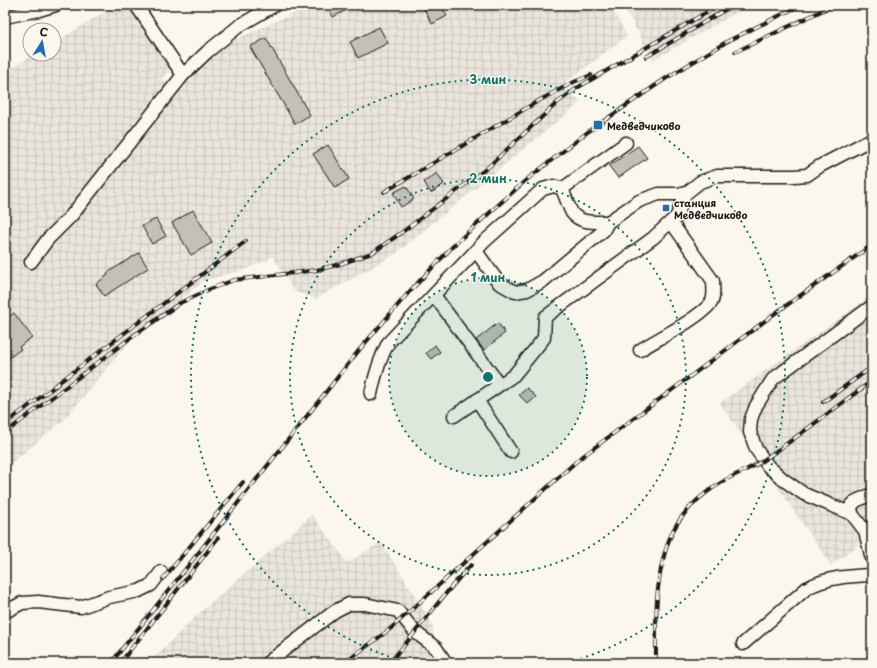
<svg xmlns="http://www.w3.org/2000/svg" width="877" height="668" font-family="'Playpen Sans',sans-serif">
<defs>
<pattern id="industrial-grid" width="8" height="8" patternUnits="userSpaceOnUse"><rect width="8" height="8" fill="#eae6dc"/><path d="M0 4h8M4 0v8" fill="none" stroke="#c8c5bc"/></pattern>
</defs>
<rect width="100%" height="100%" fill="#fbf7ec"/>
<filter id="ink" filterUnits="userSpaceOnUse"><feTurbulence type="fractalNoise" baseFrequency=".025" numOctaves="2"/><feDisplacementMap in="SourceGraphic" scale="8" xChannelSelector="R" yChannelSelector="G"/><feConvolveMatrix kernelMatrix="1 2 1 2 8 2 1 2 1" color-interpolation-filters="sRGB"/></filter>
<g filter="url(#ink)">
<!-- industrial -->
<g fill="url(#industrial-grid)">
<polygon points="116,5 131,5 174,67 162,78 170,89 215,52 234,40 312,5 610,5 627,36 561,86 581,102 394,255 315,299 294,291 273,257 244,270 205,280 132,339 63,421 5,468 5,72 35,54 54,54 54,43"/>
<polygon points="623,5 750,5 653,60"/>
<polygon points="872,295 872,535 831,565 720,403"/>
<polygon points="312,515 348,563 381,542 432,623 434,638 449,663 149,663 198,614"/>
</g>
<!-- building -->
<g fill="#c3c0b8" stroke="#1c1c1c">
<polygon points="327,5 356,5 333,17"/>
<polygon points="422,5 441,5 447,16 432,24"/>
<polygon points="379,27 388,43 358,58 350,42"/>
<polygon points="266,38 310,115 295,124 250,47"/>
<polygon points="328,145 349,179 335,188 313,154"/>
<polygon points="638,146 647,158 618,178 609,166"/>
<polygon points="437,173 444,184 431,193 424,182"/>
<polygon points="406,186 414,199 401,207 393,193"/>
<polygon points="193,210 212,243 191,255 172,223"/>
<polygon points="156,219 166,236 152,244 142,226"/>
<polygon points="139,253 148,268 104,296 96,284 108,275 107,273"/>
<polygon points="14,313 32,337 19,347 21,349 5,361 5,341 9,337 5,331 5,320"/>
<polygon points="498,323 505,333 484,350 476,340"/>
<polygon points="435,345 440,352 431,359 426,353"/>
<polygon points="527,388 536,397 528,404 519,395"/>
</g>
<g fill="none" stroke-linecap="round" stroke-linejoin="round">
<!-- minor casing -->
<g stroke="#1c1c1c" stroke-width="15">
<g id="minor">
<polyline points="136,5 183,75"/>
<polyline points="5,17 39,10 56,5"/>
<polyline points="562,189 626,143"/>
<polyline points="476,251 499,283 515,292 527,290 543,281 603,231 608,222 639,201 659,194 685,194"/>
<polyline points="31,262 48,239 71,216 183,75 207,52 239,26 275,5"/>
<polyline points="434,295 499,384"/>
<path d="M640,350C659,338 698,319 711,303C715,297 713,288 713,281L671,222"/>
<path d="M371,394C375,375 379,360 388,343L484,242L543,189L554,186L562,189C565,195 569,208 572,213C581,224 596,222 608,222"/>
<polyline points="477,400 511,452"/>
<polyline points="454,416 514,375 544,338 545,317 653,238 677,216 685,194 700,182 717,176 794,176 807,175 820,166 872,139"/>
<polyline points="872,494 856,501 851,506 852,514 865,531 872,559"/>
<polyline points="852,514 804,494 784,480 768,466 756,449 750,432 751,419 756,406 773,379 872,306"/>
<polyline points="5,612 22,603 38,602 81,607 109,597 139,591 151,585 161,572"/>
<path d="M743,644L807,588C828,577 849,576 872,575"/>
<polyline points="267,663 335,611 349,604 365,604 398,611 415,632 436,648 446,663"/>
</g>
</g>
<!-- minor -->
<use href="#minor" stroke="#fbf7ec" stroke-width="12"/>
<!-- rail casing -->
<g stroke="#1c1c1c" stroke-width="4">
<g id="rail">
<polyline points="735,52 834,5"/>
<polyline points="646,57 733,5"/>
<polyline points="384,192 540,100 574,82 591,75"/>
<polyline points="53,387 246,241"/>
<polyline points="823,402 872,367"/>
<polyline points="5,424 58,384"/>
<polyline points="5,433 129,339 180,303 210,289 234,280 317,270 340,264 372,253 401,233 487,168 557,103 577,88 719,5"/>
<polyline points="163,579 243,482"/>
<polyline points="111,663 360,349 410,291 456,243 525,181 589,131 668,77 728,41 801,5"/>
<polyline points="120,663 218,538"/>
<polyline points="344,663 389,630 579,459 777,312 872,245"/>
<path d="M389,663C418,631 441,596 471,565"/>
<path d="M656,663C656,621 654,580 669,540C678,515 701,494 724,481C735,474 748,470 759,463C798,437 834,408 872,381"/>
</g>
</g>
<!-- rail -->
<use href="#rail" stroke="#fbf7ec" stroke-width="2.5" stroke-dasharray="8" stroke-linecap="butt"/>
</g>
</g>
<!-- distance rings -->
<circle cx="488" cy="377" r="99" fill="#0f766e" fill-opacity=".12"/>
<g fill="none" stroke="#0f766e" stroke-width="2" stroke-dasharray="2 4">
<circle cx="488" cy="377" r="99"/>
<circle cx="488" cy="377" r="198"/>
<path d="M406 662A297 297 0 1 1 570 662"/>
</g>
<!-- markers -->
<g fill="#1f6fb2" stroke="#fbf7ec" stroke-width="1.5">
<rect x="593" y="120" width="10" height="10" rx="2"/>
<rect x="662" y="204" width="8" height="8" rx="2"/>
</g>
<g text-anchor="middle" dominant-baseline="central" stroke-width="3" stroke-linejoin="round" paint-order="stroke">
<!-- poi labels -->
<g font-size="10" font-weight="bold" fill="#1c1c1c" stroke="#fbf7ec" text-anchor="start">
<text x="607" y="125">Медведчиково</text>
<text x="674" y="202">станция<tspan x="674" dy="12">Медведчиково</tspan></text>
</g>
</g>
<circle cx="488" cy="377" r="6" fill="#0f766e" stroke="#fbf7ec" stroke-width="2"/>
<g font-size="12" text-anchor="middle" font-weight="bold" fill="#0f766e" stroke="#fbf7ec" stroke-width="3" stroke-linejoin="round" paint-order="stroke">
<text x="488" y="84">3 мин</text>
<text x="488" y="183">2 мин</text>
<text x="488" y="282">1 мин</text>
</g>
<!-- margin -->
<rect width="877" height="668" fill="none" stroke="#fbf7ec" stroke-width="20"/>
<rect x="10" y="10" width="857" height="648" fill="none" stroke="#1c1c1c" stroke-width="1.5" filter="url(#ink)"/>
<!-- north arrow -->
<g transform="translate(42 42) rotate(11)"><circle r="19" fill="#fbf7ec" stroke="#a29f99"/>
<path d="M0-3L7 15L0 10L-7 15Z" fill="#1f6fb2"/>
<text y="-6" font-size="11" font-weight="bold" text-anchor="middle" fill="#1c1c1c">С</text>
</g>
</svg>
